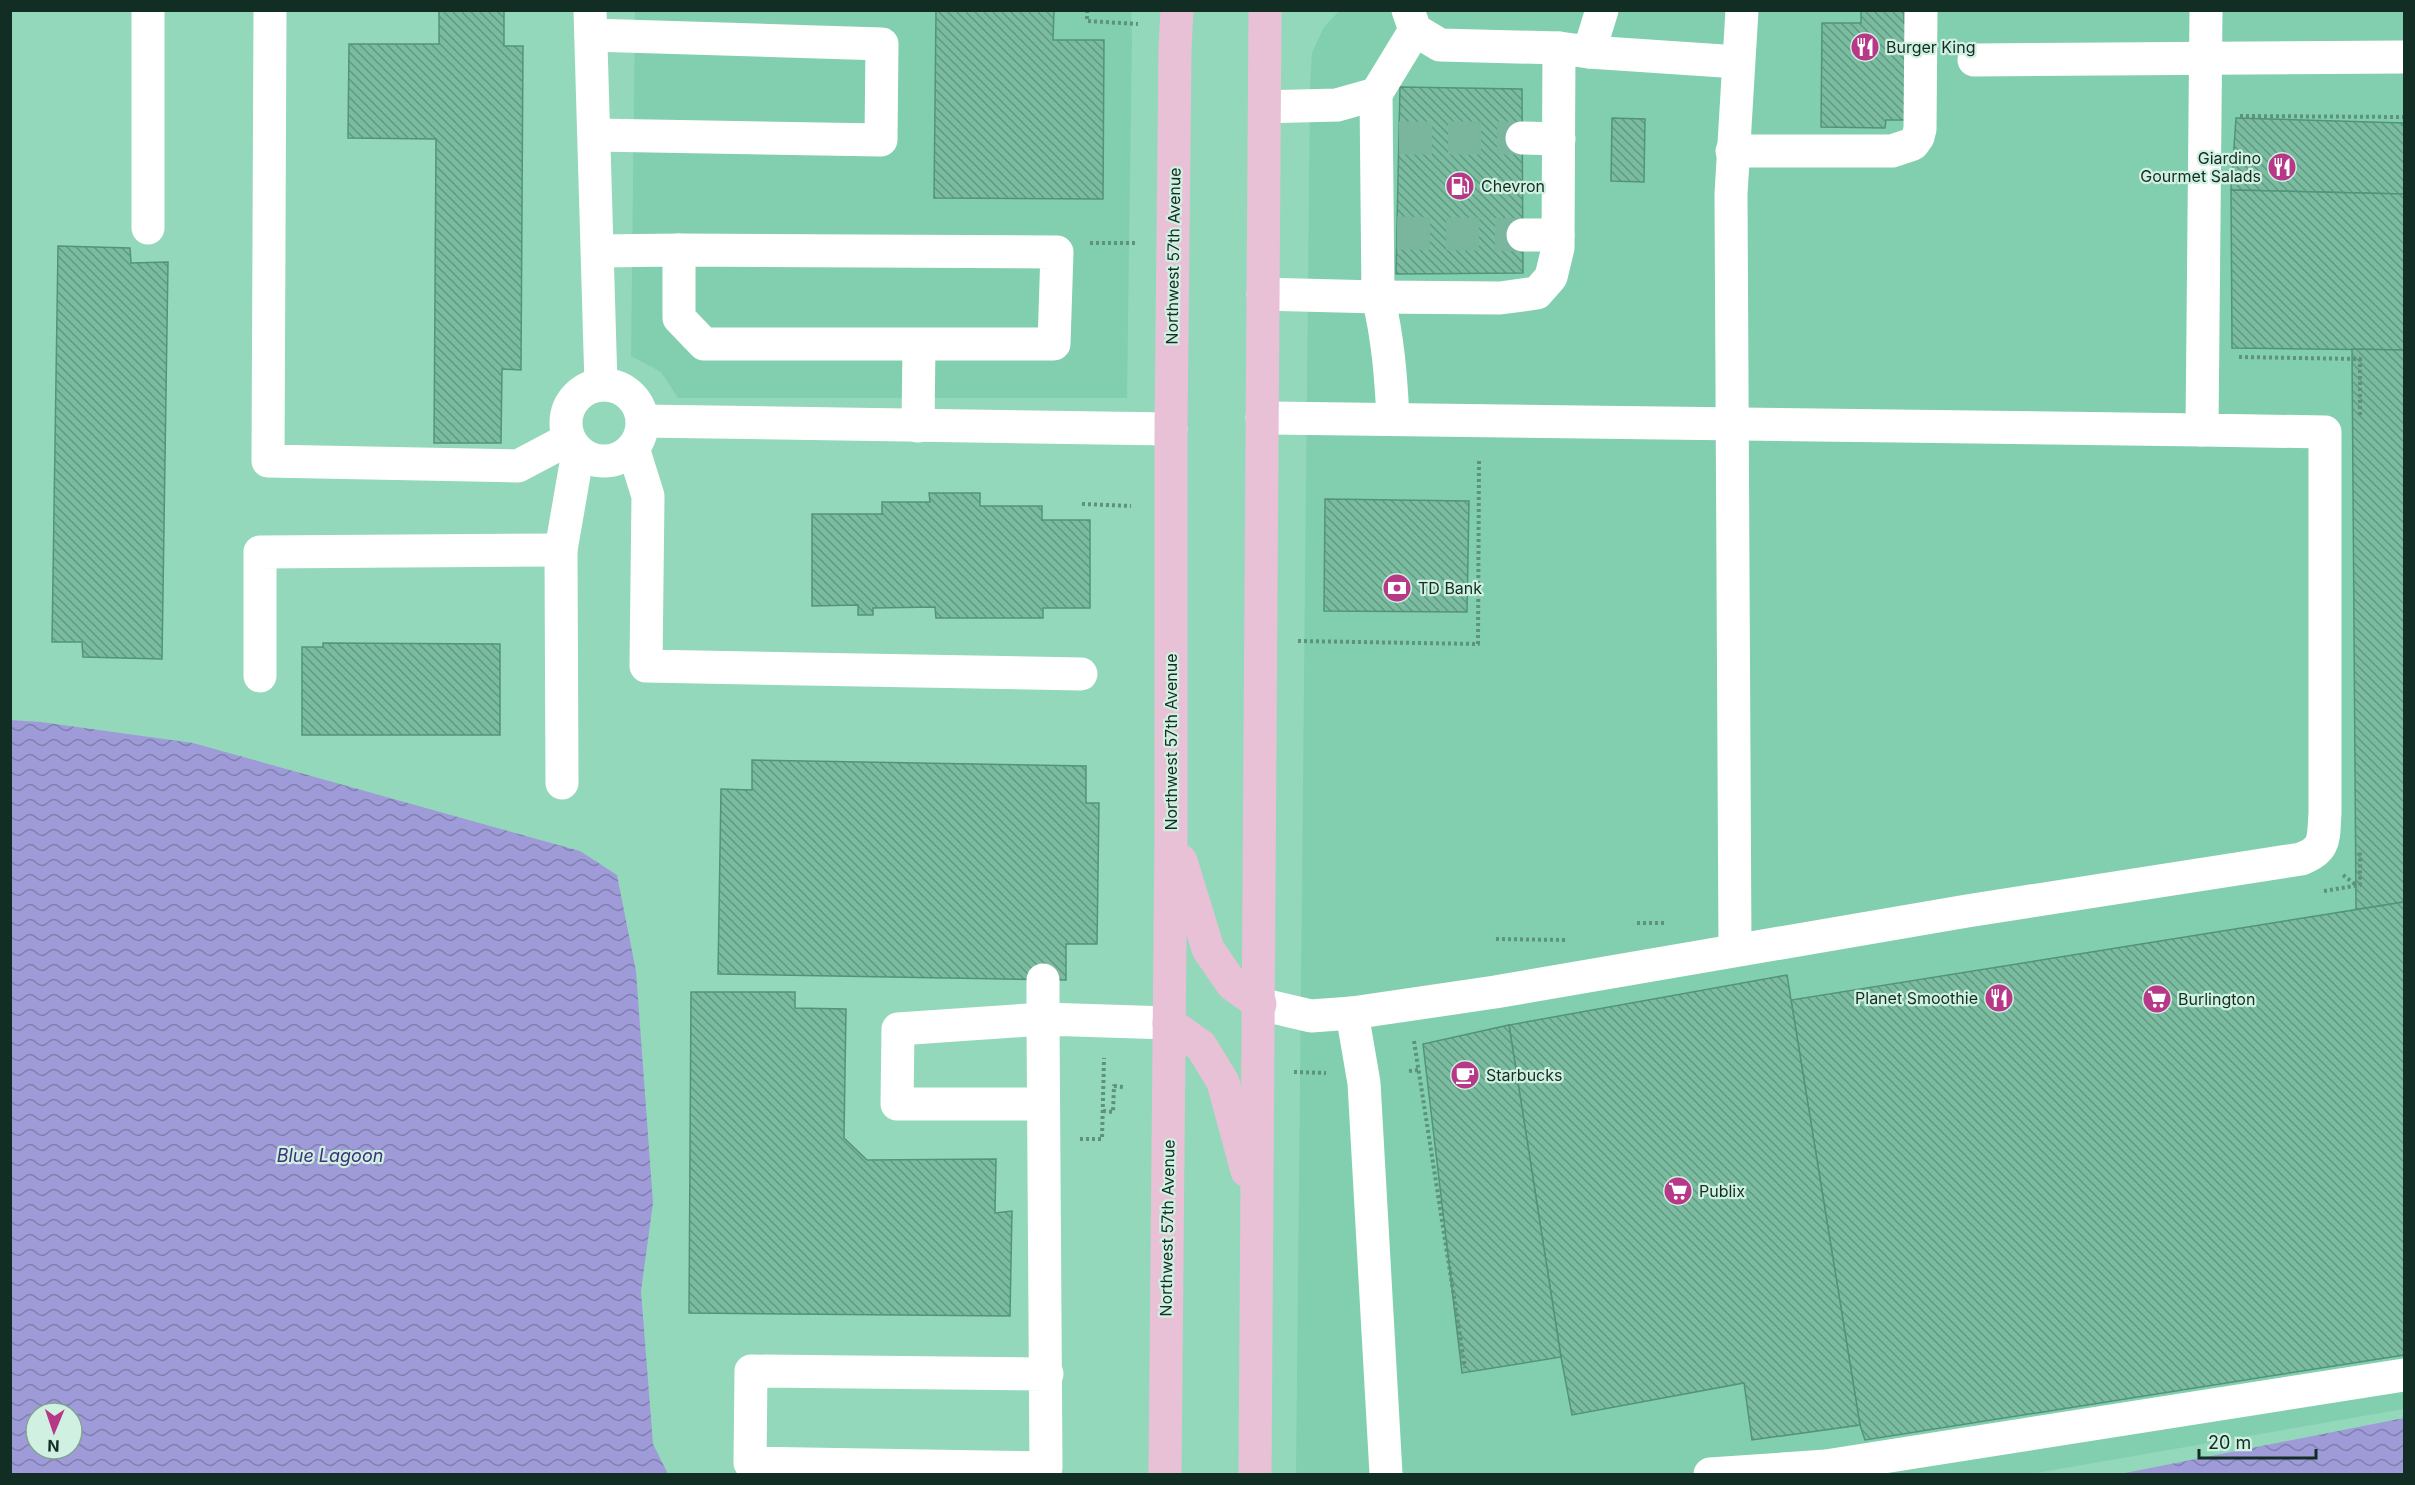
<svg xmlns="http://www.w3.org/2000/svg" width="2415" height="1485" font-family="Inter,sans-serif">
<defs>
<pattern id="water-waves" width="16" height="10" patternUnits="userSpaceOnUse" patternTransform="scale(1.5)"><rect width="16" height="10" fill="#9e9bd8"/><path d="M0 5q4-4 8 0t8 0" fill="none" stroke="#7f7faf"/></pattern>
<pattern id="building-back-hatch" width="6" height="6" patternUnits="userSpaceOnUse" patternTransform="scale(1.5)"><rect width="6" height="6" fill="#79bca0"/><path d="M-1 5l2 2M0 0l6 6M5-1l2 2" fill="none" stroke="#629982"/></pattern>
</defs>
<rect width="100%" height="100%" fill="#94d8bb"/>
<!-- built -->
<g fill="#82cfaf">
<polygon points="1340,10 2404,11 2404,1409 2031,1474 1296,1474 1310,83 1312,53 1324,27"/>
<polygon points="635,11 1131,11 1132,39 1127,398 678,398 661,372 631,356"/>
</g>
<!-- water -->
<g fill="url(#water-waves)" fill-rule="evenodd">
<path d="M10,720L41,722L193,743L580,851L617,875L636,971L653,1203L641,1291L653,1444L668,1474H11ZM36,1413H72V1449H36Z"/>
<polygon points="2404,1418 2404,1474 2120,1474"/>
</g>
<!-- building -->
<g fill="url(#building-back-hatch)" stroke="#52947a" stroke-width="1.5">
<polygon points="439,10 504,10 504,46 523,46 521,370 502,369 501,443 434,443 436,139 348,138 349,44 439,44"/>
<polygon points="936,10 1054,10 1053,40 1104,40 1103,199 934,198"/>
<polygon points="1861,10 1904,11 1904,23 1910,23 1910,120 1886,120 1885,128 1821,127 1822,23 1861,23"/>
<polygon points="1400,87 1522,89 1523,273 1396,274"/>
<polygon points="1612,118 1645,119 1644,182 1611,181"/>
<polygon points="2236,118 2404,123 2404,194 2231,190"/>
<polygon points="2231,190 2404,194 2404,350 2232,348"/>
<polygon points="58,246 130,248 131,263 168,262 162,659 83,657 82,642 52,642"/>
<polygon points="2352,349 2404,350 2404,902 2356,910"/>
<polygon points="929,493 980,493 980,506 1042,506 1042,520 1090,520 1090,608 1043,608 1043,618 936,618 935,607 873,608 873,615 858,615 858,605 812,606 812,514 882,514 882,502 930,502"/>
<polygon points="1325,499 1469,501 1467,612 1324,611"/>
<polygon points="323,643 500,644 500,735 302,735 302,647 323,647"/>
<polygon points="752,760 1086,766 1086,803 1099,803 1097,944 1066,944 1066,980 718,974 721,789 752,790"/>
<polygon points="2404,902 2404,1355 1865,1440 1860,1425 1791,1000"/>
<polygon points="1787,975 1860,1425 1752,1440 1744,1383 1572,1415 1561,1357 1509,1025"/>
<polygon points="691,992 795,992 795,1008 846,1009 844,1138 867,1160 996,1159 995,1213 1012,1211 1010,1316 689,1313"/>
<polygon points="1509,1025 1561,1357 1462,1373 1423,1044"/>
</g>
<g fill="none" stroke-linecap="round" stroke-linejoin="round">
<!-- minor-tunnel -->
<g stroke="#7ab69d" stroke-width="33" stroke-dasharray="33 16" stroke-linecap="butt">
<polyline points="1399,138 1522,138"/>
<polyline points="1397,233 1523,235"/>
</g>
<!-- path -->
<g stroke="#5e927d" stroke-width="4" stroke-dasharray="3 3" stroke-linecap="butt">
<polyline points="1087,10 1087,21 1138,24"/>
<polyline points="2240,116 2404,117"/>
<polyline points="1090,243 1135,243"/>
<polyline points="2239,357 2360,359 2360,418"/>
<polyline points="1082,504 1131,506"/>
<polyline points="1298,641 1478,644 1479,459"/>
<polyline points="2343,875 2356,885"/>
<polyline points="2324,891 2360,885 2360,851"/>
<polyline points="1637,923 1664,923"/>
<polyline points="1496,939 1567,940"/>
<polyline points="1414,1041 1465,1368"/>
<polyline points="1409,1071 1418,1070"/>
<polyline points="1294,1072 1326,1073"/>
<polyline points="1103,1111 1113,1112 1114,1086 1123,1087"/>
<polyline points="1080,1139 1102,1139 1104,1058"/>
</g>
<!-- minor -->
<g stroke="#fff" stroke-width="33">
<polyline points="148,10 148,228"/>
<polyline points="270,10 268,461 518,466 569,439"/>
<polyline points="590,10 601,385"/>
<polyline points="1408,10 1415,30 1440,45 1559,48 1589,52 1602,10"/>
<polyline points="591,35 882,44 881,140 595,135"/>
<polyline points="1589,52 1738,62"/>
<polyline points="1974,60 2404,57"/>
<polyline points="1265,107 1337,105 1376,94 1415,30"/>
<polyline points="1522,138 1559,139"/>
<polyline points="1732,151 1892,151 1913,144 1918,137 1920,129 1921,10"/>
<polyline points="1523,235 1558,235"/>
<polyline points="598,251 679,250 1057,252 1054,344 704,344 679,318 679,250"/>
<polyline points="1263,294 1378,297 1376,94"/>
<circle cx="604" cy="423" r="38"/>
<polyline points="1262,418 2202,430"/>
<path d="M1393,419C1391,377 1388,338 1378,297L1500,298L1537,293L1551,277L1558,248L1559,48"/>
<polyline points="643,421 1171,429"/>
<polyline points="918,426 919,345"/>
<polyline points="633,448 648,496 646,666 1081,674"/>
<polyline points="260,676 260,552 561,550"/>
<polyline points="562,783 561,550 578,452"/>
<polyline points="1735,949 1731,194 1742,10"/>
<path d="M1260,1004L1311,1016L1352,1013L1495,992L1967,911L2301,859C2327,849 2323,838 2325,813V432L2202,430L2206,10"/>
<polyline points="1352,1013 1364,1083 1386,1474"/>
<polyline points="1043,1104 897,1104 898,1029 1043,1019 1043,980"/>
<polyline points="1047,1374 751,1371 750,1463 1046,1468 1043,1019 1169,1023"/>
<polyline points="1710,1474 1826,1466 2404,1375"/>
</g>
<!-- major -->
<g stroke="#e8c1d6" stroke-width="33">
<polyline points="1181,861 1208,949 1232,984 1260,1004"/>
<polyline points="1169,1023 1201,1046 1223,1082 1247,1171"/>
<polyline points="1165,1474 1171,831 1171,429 1175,49 1177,10"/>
<polyline points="1255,1474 1265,10"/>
</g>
</g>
<!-- icons -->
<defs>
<g id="restaurant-disc" transform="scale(1.5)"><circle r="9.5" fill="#b63887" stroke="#d0f0e1"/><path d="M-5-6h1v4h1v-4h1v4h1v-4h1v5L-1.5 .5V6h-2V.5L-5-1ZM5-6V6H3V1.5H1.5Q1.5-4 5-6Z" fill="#fff"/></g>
<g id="fuel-disc" transform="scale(1.5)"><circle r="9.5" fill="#b63887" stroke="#d0f0e1"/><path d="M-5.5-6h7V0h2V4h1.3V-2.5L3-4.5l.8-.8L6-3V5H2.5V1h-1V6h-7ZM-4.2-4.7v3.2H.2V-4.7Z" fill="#fff"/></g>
<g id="bank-disc" transform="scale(1.5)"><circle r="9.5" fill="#b63887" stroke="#d0f0e1"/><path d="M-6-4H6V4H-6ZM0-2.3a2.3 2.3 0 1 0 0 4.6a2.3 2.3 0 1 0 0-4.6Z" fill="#fff"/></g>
<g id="supermarket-disc" transform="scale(1.5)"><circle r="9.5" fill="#b63887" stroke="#d0f0e1"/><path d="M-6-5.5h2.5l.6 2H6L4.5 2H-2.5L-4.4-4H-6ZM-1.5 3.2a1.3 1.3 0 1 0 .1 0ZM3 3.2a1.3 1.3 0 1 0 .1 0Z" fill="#fff"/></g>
<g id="cafe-disc" transform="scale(1.5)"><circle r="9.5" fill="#b63887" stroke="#d0f0e1"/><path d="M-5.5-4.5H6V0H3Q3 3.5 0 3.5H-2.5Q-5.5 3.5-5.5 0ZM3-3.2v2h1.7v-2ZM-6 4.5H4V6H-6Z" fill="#fff"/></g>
</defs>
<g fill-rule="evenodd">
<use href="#restaurant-disc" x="1865" y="47"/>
<use href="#restaurant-disc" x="2282" y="167"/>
<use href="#fuel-disc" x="1460" y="186"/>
<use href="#bank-disc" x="1397" y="588"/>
<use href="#restaurant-disc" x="1999" y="998"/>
<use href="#supermarket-disc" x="2157" y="999"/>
<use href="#cafe-disc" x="1465" y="1075"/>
<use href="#supermarket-disc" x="1678" y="1191"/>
</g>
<g text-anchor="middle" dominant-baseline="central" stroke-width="4.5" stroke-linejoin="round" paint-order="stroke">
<!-- poi labels -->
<g font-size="16" fill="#122e24" stroke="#d0f0e1" text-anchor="start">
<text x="1886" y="47">Burger King</text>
<text x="2261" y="158" text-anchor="end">Giardino<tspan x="2261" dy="18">Gourmet Salads</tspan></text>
<text x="1481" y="186">Chevron</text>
<text x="1418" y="588">TD Bank</text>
<text x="1978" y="998" text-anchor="end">Planet Smoothie</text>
<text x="2178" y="999">Burlington</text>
<text x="1486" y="1075">Starbucks</text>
<text x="1699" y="1191">Publix</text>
</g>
<!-- street labels -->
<g font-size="16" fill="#122e24" stroke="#d0f0e1">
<text transform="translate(1173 256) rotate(-89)">Northwest 57th Avenue</text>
<text transform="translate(1171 742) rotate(-90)">Northwest 57th Avenue</text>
<text transform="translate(1167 1228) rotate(-89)">Northwest 57th Avenue</text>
</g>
<!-- water labels -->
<g font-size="18" font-style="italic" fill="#3e327a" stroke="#d0f0e1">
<text x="330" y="1155">Blue Lagoon</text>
</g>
</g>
<!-- border -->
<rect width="2415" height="1485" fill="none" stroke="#122e24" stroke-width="24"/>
<!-- north arrow -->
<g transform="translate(54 1431) rotate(182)"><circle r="28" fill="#d0f0e1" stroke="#84a295" stroke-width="1.5"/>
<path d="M0-4.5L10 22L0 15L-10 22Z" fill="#b63887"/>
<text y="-9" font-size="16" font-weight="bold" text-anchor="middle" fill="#122e24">N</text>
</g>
<!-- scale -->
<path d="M2199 1449v9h117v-9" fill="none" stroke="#122e24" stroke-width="3"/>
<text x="2208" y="1449" font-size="18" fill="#122e24" stroke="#d0f0e1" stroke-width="4.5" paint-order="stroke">20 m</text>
</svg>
